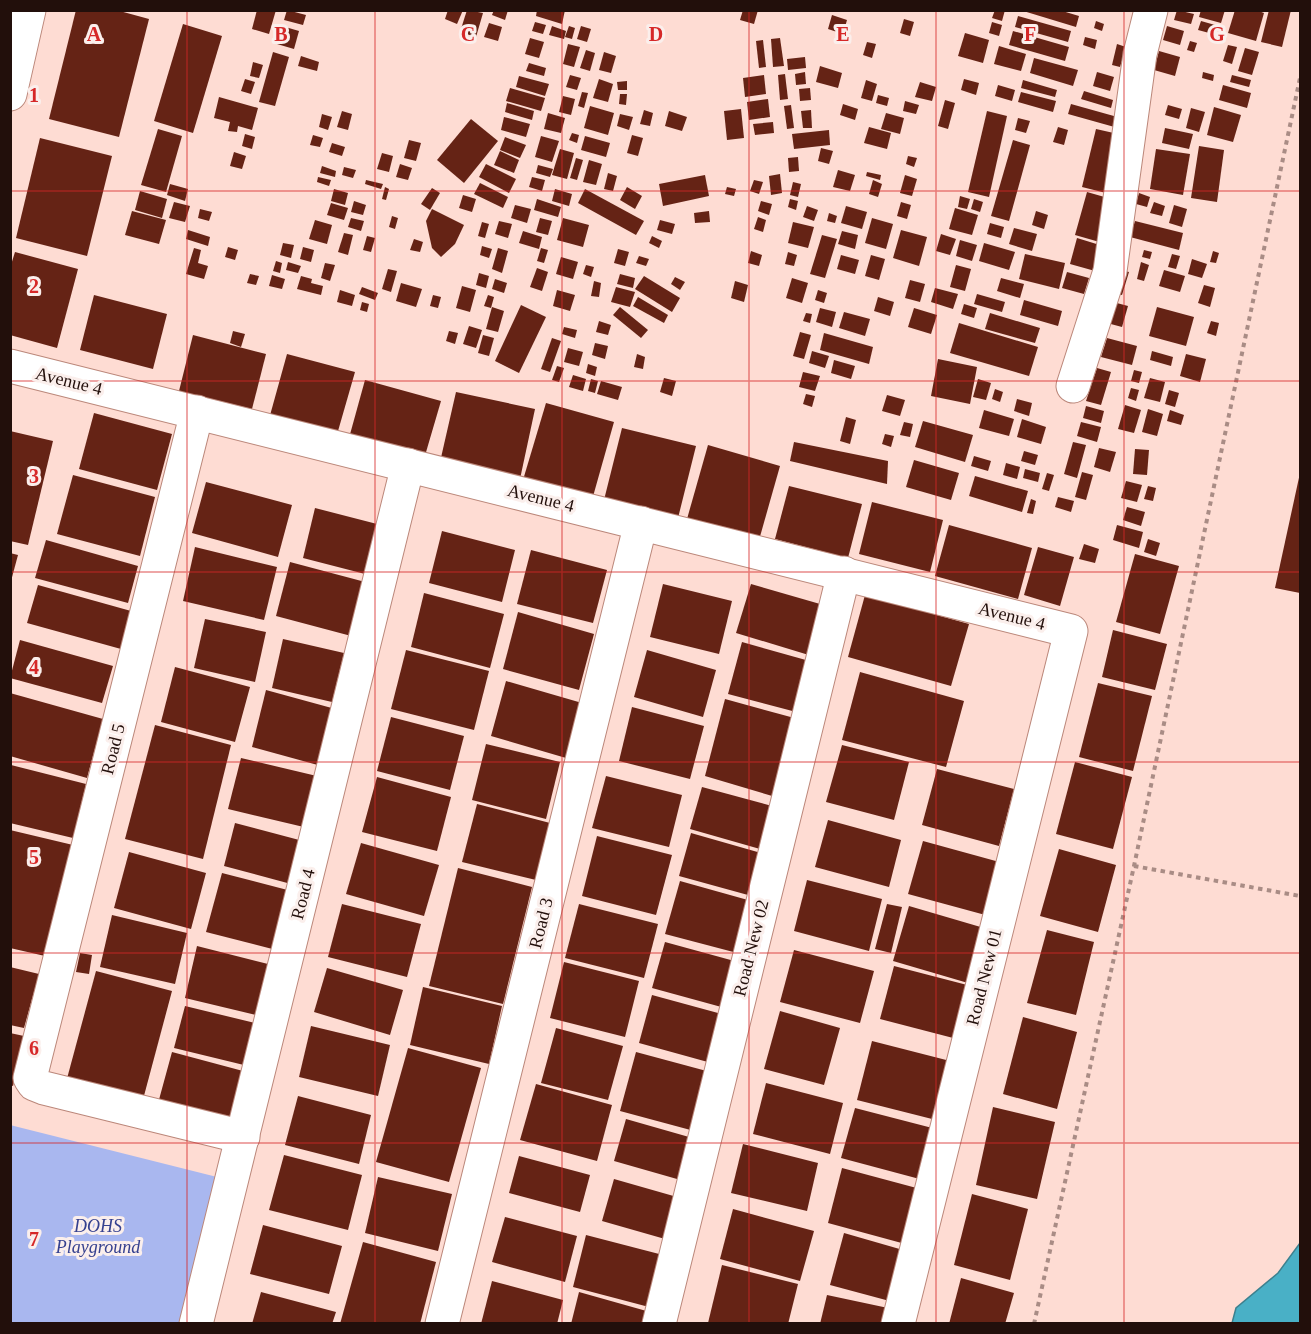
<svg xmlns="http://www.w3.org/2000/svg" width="1311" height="1334" font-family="'Times New Roman',serif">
<rect width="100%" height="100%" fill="#fedcd3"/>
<!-- green -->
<polygon fill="#a9b7ef" points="10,1125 217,1177 181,1323 11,1323"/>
<!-- water -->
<polygon fill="#49b0c6" stroke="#3d808e" stroke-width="1.5" points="1300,1243 1300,1323 1232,1323 1236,1308 1278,1273"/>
<!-- building -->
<g fill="#652315">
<polygon points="76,10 116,10 149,19 119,137 49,119"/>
<polygon points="257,10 276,10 269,34 252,29"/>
<polygon points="287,10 306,15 303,25 284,20"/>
<polygon points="448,10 463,10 457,24 445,19"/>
<polygon points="467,10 483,13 476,37 460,32"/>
<polygon points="494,10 508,10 505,20 492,15"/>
<polygon points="537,10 565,10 562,24 536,16"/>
<polygon points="743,10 758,10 754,24 740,20"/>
<polygon points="995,10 1005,10 1002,21 992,18"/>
<polygon points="1020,10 1059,10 1079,16 1076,27"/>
<polygon points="1177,10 1194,14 1191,24 1174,20"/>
<polygon points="1201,10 1225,10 1221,23 1199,17"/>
<polygon points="1235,10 1256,10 1264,13 1256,41 1228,33"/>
<polygon points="1269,10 1291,10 1282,47 1261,42"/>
<polygon points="832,15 847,20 843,34 828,29"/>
<polygon points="1018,16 1071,31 1068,42 1015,27"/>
<polygon points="904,19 914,22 910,36 900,33"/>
<polygon points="1096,21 1104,24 1102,31 1094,28"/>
<polygon points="1201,21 1215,25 1213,34 1198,30"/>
<polygon points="535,22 546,25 543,34 532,31"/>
<polygon points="992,22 1002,25 999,36 989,33"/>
<polygon points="489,23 502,27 498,41 484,37"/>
<polygon points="183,24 222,36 193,133 154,121"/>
<polygon points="282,26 299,31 294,49 277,44"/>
<polygon points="552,26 566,31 564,39 549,35"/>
<polygon points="569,26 575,28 572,39 565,37"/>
<polygon points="581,26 591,29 587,42 577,39"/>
<polygon points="1167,26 1184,31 1180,45 1163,40"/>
<polygon points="1013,31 1069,47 1065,61 1009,45"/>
<polygon points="965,33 989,40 983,63 958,56"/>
<polygon points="1085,37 1097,40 1095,49 1083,45"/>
<polygon points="530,38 544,42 539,58 525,54"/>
<polygon points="780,38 784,66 773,67 771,39"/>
<polygon points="763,40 766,67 759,68 756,41"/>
<polygon points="1190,41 1197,43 1194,52 1187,50"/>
<polygon points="867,42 876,44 872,58 863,55"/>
<polygon points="568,44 580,47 574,67 563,64"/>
<polygon points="1117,44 1126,47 1120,67 1112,65"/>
<polygon points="1228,45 1237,47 1232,64 1223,61"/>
<polygon points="999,46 1026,54 1021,71 994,64"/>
<polygon points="1245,48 1259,52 1252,75 1238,71"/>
<polygon points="586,50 595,53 590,71 580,68"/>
<polygon points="1159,51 1180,57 1175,76 1154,70"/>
<polygon points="273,52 289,57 275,106 259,102"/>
<polygon points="604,52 616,56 611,73 599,70"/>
<polygon points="301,56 319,62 317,71 298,66"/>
<polygon points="805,57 806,68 788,70 787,59"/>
<polygon points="1034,58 1078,70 1073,86 1030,73"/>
<polygon points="253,62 263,65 259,78 250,76"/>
<polygon points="529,63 546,68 544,76 526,71"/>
<polygon points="820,66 842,73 838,88 816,82"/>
<polygon points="805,72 806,84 796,85 795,74"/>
<polygon points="1097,72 1114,77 1110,91 1093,86"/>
<polygon points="1203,72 1214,75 1213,81 1202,78"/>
<polygon points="785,74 788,99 780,100 778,75"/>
<polygon points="570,75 581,78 577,90 566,87"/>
<polygon points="764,75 766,94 745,97 743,78"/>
<polygon points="1232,75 1251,80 1249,87 1230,82"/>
<polygon points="519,76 549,84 545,96 516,87"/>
<polygon points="245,79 255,82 251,94 241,91"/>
<polygon points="599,79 613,84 608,102 593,98"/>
<polygon points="964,79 979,83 976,95 961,90"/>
<polygon points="866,80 877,84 872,101 861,98"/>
<polygon points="1023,80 1057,90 1055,97 1021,88"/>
<polygon points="627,81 627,90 618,90 617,82"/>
<polygon points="920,82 936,87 932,101 915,97"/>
<polygon points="998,85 1015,90 1012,101 995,96"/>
<polygon points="1223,85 1251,93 1247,108 1219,100"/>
<polygon points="510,88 545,98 541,111 506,101"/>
<polygon points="810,88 811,100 800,101 799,89"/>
<polygon points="1084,91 1113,100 1111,108 1081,99"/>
<polygon points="582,92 588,93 584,108 578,106"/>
<polygon points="1021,92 1056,101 1053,112 1018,102"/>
<polygon points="620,94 627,94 626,105 619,104"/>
<polygon points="878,95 889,98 887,106 876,103"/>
<polygon points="563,96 575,99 571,115 559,112"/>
<polygon points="219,97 258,108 252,130 238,126 237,132 228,131 230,122 214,118"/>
<polygon points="768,99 770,117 749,120 747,102"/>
<polygon points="945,100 955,103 948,129 938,126"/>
<polygon points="905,101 919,105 916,114 903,111"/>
<polygon points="507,103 534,111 532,120 505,112"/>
<polygon points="843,104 858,109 855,120 840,115"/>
<polygon points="1071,104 1121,118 1118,128 1068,114"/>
<polygon points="791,105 794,128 787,129 784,106"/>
<polygon points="1168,105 1182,109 1179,119 1165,115"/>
<polygon points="590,106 614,113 608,135 584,128"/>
<polygon points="1214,107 1241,115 1233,142 1207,135"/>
<polygon points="1191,108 1205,112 1199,132 1186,128"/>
<polygon points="741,109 744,138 727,140 724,111"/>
<polygon points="644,110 653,113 650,126 640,124"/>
<polygon points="811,110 812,128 803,128 801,111"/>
<polygon points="342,111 352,114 348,130 337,127"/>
<polygon points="669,111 687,117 682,131 665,126"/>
<polygon points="987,111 1007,116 989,197 968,192"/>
<polygon points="548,113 565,118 561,133 544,129"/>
<polygon points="886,113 904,118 900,134 881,129"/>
<polygon points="322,114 332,117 328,130 319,127"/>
<polygon points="620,114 633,117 629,130 617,126"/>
<polygon points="504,117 530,124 526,137 501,130"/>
<polygon points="1018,118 1030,121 1026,133 1015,130"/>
<polygon points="471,119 498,141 464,183 437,160"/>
<polygon points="773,122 774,133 755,135 753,124"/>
<polygon points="869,127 891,133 887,149 864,143"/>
<polygon points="1058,127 1068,130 1064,145 1053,142"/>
<polygon points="1165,128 1193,134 1189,149 1162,143"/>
<polygon points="158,129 182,136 166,192 141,185"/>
<polygon points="1096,129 1127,136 1114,195 1082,187"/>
<polygon points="829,130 830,145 794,149 792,134"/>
<polygon points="572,133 579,135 577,143 569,140"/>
<polygon points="245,134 255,137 252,149 242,146"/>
<polygon points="313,135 323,138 320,147 310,145"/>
<polygon points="632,135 643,138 638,156 627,153"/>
<polygon points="541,136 559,141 552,162 535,157"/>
<polygon points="585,136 610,143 606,157 581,150"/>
<polygon points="505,137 526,145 520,158 500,150"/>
<polygon points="40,138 112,156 87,256 16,238"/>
<polygon points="409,140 421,143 416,161 404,158"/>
<polygon points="1013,140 1030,145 1009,221 991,216"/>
<polygon points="332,143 345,147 342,156 329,152"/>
<polygon points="1199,146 1224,150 1217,202 1191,198"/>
<polygon points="821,148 833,151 829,164 818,161"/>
<polygon points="560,149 574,153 567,179 552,175"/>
<polygon points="1156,149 1190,154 1183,195 1150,189"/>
<polygon points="500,151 519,160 514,173 494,165"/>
<polygon points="234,152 246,156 242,169 230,166"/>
<polygon points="382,153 393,156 389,172 377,169"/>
<polygon points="908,156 917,158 914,167 906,164"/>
<polygon points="798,157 799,171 789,172 788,158"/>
<polygon points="576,158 583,160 577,180 570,178"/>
<polygon points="589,160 602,164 596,185 583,182"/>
<polygon points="400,164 412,168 408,180 396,177"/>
<polygon points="486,164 516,179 509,193 479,177"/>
<polygon points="538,165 553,169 550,177 536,173"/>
<polygon points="322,166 336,171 335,177 320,173"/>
<polygon points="344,167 356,170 353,178 342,175"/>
<polygon points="838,170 855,175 850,191 833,187"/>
<polygon points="867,172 881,175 880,180 866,176"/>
<polygon points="608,173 617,176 613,191 604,189"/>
<polygon points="780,174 782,193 771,195 769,176"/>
<polygon points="705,175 709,196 663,206 659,184"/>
<polygon points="905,175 917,179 912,196 900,193"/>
<polygon points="318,177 331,180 329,186 317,182"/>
<polygon points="532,177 545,180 542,191 529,187"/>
<polygon points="366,180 383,184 381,189 365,184"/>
<polygon points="754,180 763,182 759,194 750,191"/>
<polygon points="873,180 882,184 878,197 869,194"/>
<polygon points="793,182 801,184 798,197 790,195"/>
<polygon points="480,183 508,197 503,208 474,194"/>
<polygon points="170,184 188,189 185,201 167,195"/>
<polygon points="385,187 389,189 386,200 382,199"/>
<polygon points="627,187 642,196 635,209 620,200"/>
<polygon points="727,187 736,189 734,196 725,194"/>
<polygon points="432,188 440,193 430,210 421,204"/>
<polygon points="334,189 348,193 345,205 331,201"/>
<polygon points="555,189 572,194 569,206 552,201"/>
<polygon points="585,189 644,221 636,235 578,203"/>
<polygon points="140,191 167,199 162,218 135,210"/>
<polygon points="1087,192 1115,200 1103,243 1075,235"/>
<polygon points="1139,193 1150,197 1147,207 1136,204"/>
<polygon points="463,195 476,199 472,212 459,208"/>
<polygon points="960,196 970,199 967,209 958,207"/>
<polygon points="537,199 561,207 558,217 534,210"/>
<polygon points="790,199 798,201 796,210 788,207"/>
<polygon points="974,199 983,202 980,212 971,209"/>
<polygon points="354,201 366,205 363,215 351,212"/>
<polygon points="761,201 772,204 769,215 758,211"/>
<polygon points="174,202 190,206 185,222 169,218"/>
<polygon points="901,202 911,205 907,219 897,216"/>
<polygon points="1154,202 1165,206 1162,216 1150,213"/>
<polygon points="331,203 348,208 344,220 327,215"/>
<polygon points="515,205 531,209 527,223 511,218"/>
<polygon points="1174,205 1187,209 1182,227 1169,223"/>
<polygon points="807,206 818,210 814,221 803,217"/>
<polygon points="846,206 867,212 862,229 841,223"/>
<polygon points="955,208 978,215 972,235 949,229"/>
<polygon points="200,209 212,212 209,221 198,218"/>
<polygon points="432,209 464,225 455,244 441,257 432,248 426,221"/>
<polygon points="132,211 166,220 159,244 125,235"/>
<polygon points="709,211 710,222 695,223 694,213"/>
<polygon points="1036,211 1048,215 1044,229 1032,225"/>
<polygon points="829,213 837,216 835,223 827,221"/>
<polygon points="392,216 398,218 395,229 389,227"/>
<polygon points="758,217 766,220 763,232 754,229"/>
<polygon points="351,218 364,221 361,231 348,227"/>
<polygon points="540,218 552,221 548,235 536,232"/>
<polygon points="563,218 589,225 583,247 557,240"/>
<polygon points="872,218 893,224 886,249 865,243"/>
<polygon points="315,220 332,225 327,244 309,239"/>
<polygon points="660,220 675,224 672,234 657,230"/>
<polygon points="499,221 512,224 508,238 495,234"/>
<polygon points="1135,221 1183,233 1179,250 1130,237"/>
<polygon points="482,222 489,224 485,238 478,236"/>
<polygon points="793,222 814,227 808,248 788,243"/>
<polygon points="990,223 1004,227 1001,238 987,234"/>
<polygon points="1014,228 1037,234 1032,251 1009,244"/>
<polygon points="188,230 210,237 208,246 186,239"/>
<polygon points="901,230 927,237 919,266 893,258"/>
<polygon points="523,231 542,237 539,249 519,243"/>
<polygon points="842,231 858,235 855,249 838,244"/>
<polygon points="344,233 353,235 348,255 338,252"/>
<polygon points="941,234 956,239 950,255 936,251"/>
<polygon points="822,235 837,239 825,278 810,274"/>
<polygon points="367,236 375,238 371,252 363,250"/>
<polygon points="652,236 662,241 659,248 649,243"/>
<polygon points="1077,238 1103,246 1095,271 1070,264"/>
<polygon points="414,239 423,242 420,252 410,250"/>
<polygon points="960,240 977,245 972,261 956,256"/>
<polygon points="283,243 294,245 291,258 280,255"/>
<polygon points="984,243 1015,252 1009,270 979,261"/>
<polygon points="482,246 492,249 489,258 480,255"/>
<polygon points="228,247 238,250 235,260 225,257"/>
<polygon points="303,247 314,250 311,262 300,259"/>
<polygon points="194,248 201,250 198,263 208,266 204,279 186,274"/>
<polygon points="498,248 508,251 502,273 492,269"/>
<polygon points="541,248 548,250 544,263 537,261"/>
<polygon points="618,249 629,252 625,266 614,263"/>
<polygon points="1144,250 1152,252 1150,259 1142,257"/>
<polygon points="751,251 762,255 759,266 748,263"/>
<polygon points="1213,251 1219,253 1216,263 1210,262"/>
<polygon points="15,252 78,269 57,348 10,335 10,268"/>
<polygon points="788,252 797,255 794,266 785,264"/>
<polygon points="1025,254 1065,263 1059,289 1019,279"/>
<polygon points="1172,254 1180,256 1176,269 1168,267"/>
<polygon points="841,255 859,260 855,274 837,269"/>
<polygon points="871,255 885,259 879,280 865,276"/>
<polygon points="639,256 649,259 646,266 636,263"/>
<polygon points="561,257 578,262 573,279 556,274"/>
<polygon points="1192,259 1207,264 1202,278 1188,274"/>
<polygon points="276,261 282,263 280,273 273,271"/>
<polygon points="288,262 301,266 298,273 286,270"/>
<polygon points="1141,262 1149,265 1144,281 1137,279"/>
<polygon points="325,263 335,265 330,281 321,278"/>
<polygon points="586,265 594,267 591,277 583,274"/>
<polygon points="956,265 971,269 965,291 950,287"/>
<polygon points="537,268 548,272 542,291 530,287"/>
<polygon points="388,269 397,271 391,292 382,289"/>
<polygon points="1116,269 1129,272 1122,295 1109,292"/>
<polygon points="1164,270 1185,276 1180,292 1159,286"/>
<polygon points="1067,272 1089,278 1084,294 1062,288"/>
<polygon points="479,273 489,276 486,288 476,285"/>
<polygon points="250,274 259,276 256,285 247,283"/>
<polygon points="620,274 635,278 633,288 617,284"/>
<polygon points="272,275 285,279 282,289 269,286"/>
<polygon points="301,276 312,279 311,283 323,286 321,295 297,289"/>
<polygon points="644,276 680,298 672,312 635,289"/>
<polygon points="675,277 685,282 680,290 671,284"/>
<polygon points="792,278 808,283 802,303 786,298"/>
<polygon points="1001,278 1024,284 1020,298 997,291"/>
<polygon points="495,279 507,283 504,293 492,289"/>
<polygon points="910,280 925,284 920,302 905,298"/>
<polygon points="594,281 601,283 599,297 591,296"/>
<polygon points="735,281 748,285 744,302 731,298"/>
<polygon points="401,283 422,289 416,307 396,301"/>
<polygon points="1204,285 1215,288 1210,307 1198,303"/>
<polygon points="462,286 476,290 470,312 456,308"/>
<polygon points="362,287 378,293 375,300 359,294"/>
<polygon points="616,287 635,292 630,307 611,302"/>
<polygon points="935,288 958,294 953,309 931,302"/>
<polygon points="340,290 355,295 352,306 337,302"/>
<polygon points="557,290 575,295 570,311 553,306"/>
<polygon points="818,290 827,293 824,303 815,300"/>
<polygon points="977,294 1005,302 1002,312 974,304"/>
<polygon points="94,295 167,314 153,369 80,350"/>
<polygon points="433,295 441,297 438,308 430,306"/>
<polygon points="488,295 494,297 491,308 484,306"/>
<polygon points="638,297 668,315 664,323 633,306"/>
<polygon points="878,297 894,302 890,316 874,311"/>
<polygon points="1024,300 1062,311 1058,326 1020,315"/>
<polygon points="362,302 369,304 367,312 360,310"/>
<polygon points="1113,302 1128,306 1122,327 1107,323"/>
<polygon points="964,304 977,308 974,318 961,314"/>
<polygon points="521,305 546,317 519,373 495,361"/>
<polygon points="492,307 504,311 498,332 486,329"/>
<polygon points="620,307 648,330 641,338 613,315"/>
<polygon points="1157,307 1194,317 1186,346 1149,336"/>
<polygon points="820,308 836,312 832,327 816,322"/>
<polygon points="914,308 937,315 931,334 908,327"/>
<polygon points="844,312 870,319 865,336 839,328"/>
<polygon points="806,313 812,314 810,323 803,321"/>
<polygon points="990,313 1040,328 1035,343 985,329"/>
<polygon points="599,321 611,325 608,335 596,332"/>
<polygon points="1211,321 1219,323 1216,336 1207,333"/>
<polygon points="959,323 1038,347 1029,376 950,353"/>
<polygon points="469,326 482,330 476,348 463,344"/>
<polygon points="564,327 577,330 575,338 562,334"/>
<polygon points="233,331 245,334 241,347 230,343"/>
<polygon points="449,331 458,333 455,344 446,341"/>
<polygon points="800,332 811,335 804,359 793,356"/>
<polygon points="824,333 873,347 869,364 820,350"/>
<polygon points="193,335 266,354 252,409 179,391"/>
<polygon points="483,335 494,338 489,356 478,353"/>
<polygon points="552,338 561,341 550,372 541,369"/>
<polygon points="1107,338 1137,346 1132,365 1101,357"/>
<polygon points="595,343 608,346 605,359 592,355"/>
<polygon points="568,348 583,352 579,366 564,362"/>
<polygon points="812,351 829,356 825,368 809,363"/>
<polygon points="1152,351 1173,357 1171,366 1150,360"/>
<polygon points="287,354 355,372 336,438 269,419"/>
<polygon points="637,354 645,357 643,369 634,367"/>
<polygon points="1186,354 1206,359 1200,382 1180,376"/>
<polygon points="938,359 977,367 970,404 931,396"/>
<polygon points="834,360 855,366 851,379 831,373"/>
<polygon points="588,364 597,367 595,376 586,373"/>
<polygon points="557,366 564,368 559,382 552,380"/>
<polygon points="1097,368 1111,372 1101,405 1086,401"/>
<polygon points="1134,370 1142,372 1139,383 1131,381"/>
<polygon points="803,372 820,376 815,391 799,387"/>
<polygon points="573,375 586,379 583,391 569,387"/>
<polygon points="664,378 676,381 672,396 660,392"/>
<polygon points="1150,378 1165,382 1160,402 1144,398"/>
<polygon points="591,379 598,381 595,393 588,391"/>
<polygon points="978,379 991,383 986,400 973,397"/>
<polygon points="365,380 441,401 424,459 349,438"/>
<polygon points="601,381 622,387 618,400 597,394"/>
<polygon points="1131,388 1139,390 1136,401 1128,398"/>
<polygon points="995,389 1003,392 1000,402 992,399"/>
<polygon points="1169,390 1179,393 1175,407 1165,404"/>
<polygon points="456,392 535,409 520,479 440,462"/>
<polygon points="806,394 815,396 812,407 803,404"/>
<polygon points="887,395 905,400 900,416 882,411"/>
<polygon points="1017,399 1032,403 1029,416 1014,411"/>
<polygon points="546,403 614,422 592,500 523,480"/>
<polygon points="1125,405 1141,410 1134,433 1118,429"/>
<polygon points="1086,406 1104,411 1101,423 1083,418"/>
<polygon points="1148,409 1163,414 1157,436 1142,432"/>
<polygon points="984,410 1014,419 1009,436 979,428"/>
<polygon points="1170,410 1184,415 1181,425 1167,421"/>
<polygon points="94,413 172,434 157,490 79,469"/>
<polygon points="846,417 856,420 850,444 840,441"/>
<polygon points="1022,419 1046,427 1041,444 1017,437"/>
<polygon points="923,421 973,435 965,462 915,447"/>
<polygon points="904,422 913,424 910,437 900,435"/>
<polygon points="1081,422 1101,427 1097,442 1077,436"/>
<polygon points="622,428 696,446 678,518 604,500"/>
<polygon points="10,431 53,441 28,545 10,541"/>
<polygon points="885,434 894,436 891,447 882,444"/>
<polygon points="794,442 888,461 887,484 790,461"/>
<polygon points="1073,442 1086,445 1077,478 1064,474"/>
<polygon points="708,445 780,466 759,540 687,519"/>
<polygon points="1099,448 1116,452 1110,472 1094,467"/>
<polygon points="1135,449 1149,450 1147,475 1133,474"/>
<polygon points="1024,451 1038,455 1035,465 1021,461"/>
<polygon points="974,456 991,461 988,471 971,466"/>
<polygon points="914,460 959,473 951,500 906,487"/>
<polygon points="1006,463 1020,467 1017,479 1003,475"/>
<polygon points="1025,469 1040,473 1038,482 1023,478"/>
<polygon points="1082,472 1093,475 1086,500 1075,497"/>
<polygon points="1047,473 1054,475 1049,491 1042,489"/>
<polygon points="1300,473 1300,593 1275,588"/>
<polygon points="73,475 155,497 140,556 57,534"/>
<polygon points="975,476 1028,491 1022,512 969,496"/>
<polygon points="1126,481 1142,485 1137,502 1121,498"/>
<polygon points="206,482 292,505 278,557 192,533"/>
<polygon points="789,486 862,504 848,558 775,539"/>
<polygon points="1148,486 1156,488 1153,501 1144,499"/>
<polygon points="1058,497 1074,501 1071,512 1055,507"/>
<polygon points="1031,499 1036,501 1033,514 1027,513"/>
<polygon points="872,502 943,520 930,572 859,554"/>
<polygon points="1127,507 1145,512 1141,526 1123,520"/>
<polygon points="315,508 377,524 365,574 303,558"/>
<polygon points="949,525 1032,548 1018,599 935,576"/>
<polygon points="1117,525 1143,532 1139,548 1113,540"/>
<polygon points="442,531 515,550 502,602 429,583"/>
<polygon points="1148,539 1160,543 1156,556 1144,552"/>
<polygon points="46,540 138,566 128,603 35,578"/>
<polygon points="1084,544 1099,549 1095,563 1079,559"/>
<polygon points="195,547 277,567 264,620 183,601"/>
<polygon points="1038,547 1074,557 1060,606 1024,595"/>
<polygon points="531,550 607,570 593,623 517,604"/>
<polygon points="10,553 18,555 11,581 10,581"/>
<polygon points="1135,554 1179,566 1160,634 1116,622"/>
<polygon points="290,562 369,583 355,637 276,616"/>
<polygon points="663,584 732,601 719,654 650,637"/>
<polygon points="751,584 827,606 812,656 736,633"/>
<polygon points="38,585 131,611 121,649 27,623"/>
<polygon points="424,593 504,614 490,668 411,647"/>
<polygon points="865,595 969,624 951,686 848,657"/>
<polygon points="518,612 594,634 579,690 503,669"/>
<polygon points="205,619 266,632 255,682 194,668"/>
<polygon points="1113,630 1167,644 1155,690 1102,677"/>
<polygon points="283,639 344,653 332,702 272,688"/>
<polygon points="20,640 113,666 102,703 10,678"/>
<polygon points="742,642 813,662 800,713 728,694"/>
<polygon points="406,650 489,671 474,730 391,709"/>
<polygon points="647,650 716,670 703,717 634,697"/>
<polygon points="175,667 250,687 235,742 161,722"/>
<polygon points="860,672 964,701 946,767 842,740"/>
<polygon points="506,681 582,703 566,758 491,736"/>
<polygon points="1098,683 1152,696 1133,771 1079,757"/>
<polygon points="266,690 339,710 325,767 252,747"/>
<polygon points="10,693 103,719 87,778 10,756"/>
<polygon points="725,699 798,719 779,798 705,776"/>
<polygon points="632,707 704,726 690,779 619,761"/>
<polygon points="391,717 464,736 450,790 377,771"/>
<polygon points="155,725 231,745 203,859 125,839"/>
<polygon points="486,744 560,762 546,819 472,800"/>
<polygon points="842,745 909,762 894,820 826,802"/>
<polygon points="241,758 321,777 308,828 228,809"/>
<polygon points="1075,762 1132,777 1113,849 1056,834"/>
<polygon points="11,765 86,784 73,838 10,823"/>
<polygon points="937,769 1014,789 999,846 922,825"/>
<polygon points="606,776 682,795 669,847 592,828"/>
<polygon points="377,777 451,797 437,851 362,832"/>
<polygon points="702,787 772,806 760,849 690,829"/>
<polygon points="477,804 550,823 536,880 462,862"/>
<polygon points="828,820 901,840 889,887 815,867"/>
<polygon points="235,823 303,841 291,884 224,866"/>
<polygon points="10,830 73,845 45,956 10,948"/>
<polygon points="691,833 761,853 748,895 679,876"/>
<polygon points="597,836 672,855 656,915 582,896"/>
<polygon points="923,841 1003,863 989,916 908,894"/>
<polygon points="361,843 439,865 424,916 346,894"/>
<polygon points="1059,849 1116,865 1098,932 1040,916"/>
<polygon points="129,852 206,873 191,929 114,908"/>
<polygon points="458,868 532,887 503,1004 429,986"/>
<polygon points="222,873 299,893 284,952 206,932"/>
<polygon points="807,880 882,899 869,951 794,931"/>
<polygon points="680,881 755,902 741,954 665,934"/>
<polygon points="342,904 421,924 407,977 328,957"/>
<polygon points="579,904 658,924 644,978 565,958"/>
<polygon points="887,904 902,907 891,953 875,949"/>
<polygon points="909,906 984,928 968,983 893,961"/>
<polygon points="112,915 187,933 175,984 100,967"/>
<polygon points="1047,930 1094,942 1076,1015 1027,1003"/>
<polygon points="665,942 738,962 725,1008 652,988"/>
<polygon points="197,946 276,966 264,1017 185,998"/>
<polygon points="794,950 874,971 860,1023 780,1002"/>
<polygon points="80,953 92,955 89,974 76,972"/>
<polygon points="564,962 639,981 625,1037 550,1018"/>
<polygon points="894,966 971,986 957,1039 880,1019"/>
<polygon points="10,967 39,974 24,1028 10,1025"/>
<polygon points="327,968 403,990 390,1035 314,1012"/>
<polygon points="96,971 172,991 141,1107 65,1086"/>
<polygon points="423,987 502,1006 489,1064 410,1045"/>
<polygon points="652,995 729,1016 715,1064 639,1043"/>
<polygon points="185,1006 259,1024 248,1066 174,1048"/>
<polygon points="780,1011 840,1028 824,1085 764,1069"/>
<polygon points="1023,1017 1077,1032 1057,1109 1003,1094"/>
<polygon points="311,1026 390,1045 378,1096 299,1077"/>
<polygon points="556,1028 623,1046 608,1100 541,1083"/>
<polygon points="10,1033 24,1036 13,1086 10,1085"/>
<polygon points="872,1041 954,1062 940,1121 857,1100"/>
<polygon points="408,1048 481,1068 449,1182 376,1162"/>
<polygon points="172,1052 243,1071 228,1126 157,1107"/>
<polygon points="636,1052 714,1073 698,1132 620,1111"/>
<polygon points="766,1083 843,1103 830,1154 753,1134"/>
<polygon points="536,1084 612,1105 597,1161 520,1140"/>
<polygon points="298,1096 371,1115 359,1164 285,1145"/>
<polygon points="993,1107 1055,1122 1037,1199 976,1185"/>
<polygon points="855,1108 940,1130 927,1181 841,1158"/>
<polygon points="626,1119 696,1139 684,1181 614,1161"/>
<polygon points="743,1144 818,1163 807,1211 731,1193"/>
<polygon points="284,1155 362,1175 348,1230 269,1210"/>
<polygon points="519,1156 590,1175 580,1212 509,1193"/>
<polygon points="842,1168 924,1190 909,1245 828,1223"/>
<polygon points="378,1177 452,1194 438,1251 365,1233"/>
<polygon points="614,1179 684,1199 672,1241 602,1221"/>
<polygon points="972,1194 1028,1209 1010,1280 954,1265"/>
<polygon points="733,1209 814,1231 800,1281 720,1259"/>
<polygon points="505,1217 577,1236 565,1282 492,1262"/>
<polygon points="263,1225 342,1246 329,1294 250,1274"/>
<polygon points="844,1233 910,1252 897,1303 830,1285"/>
<polygon points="586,1235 663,1255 649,1307 573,1287"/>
<polygon points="363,1242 436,1262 420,1324 340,1324"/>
<polygon points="722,1265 798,1284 788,1324 708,1323"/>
<polygon points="961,1278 1014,1293 1005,1324 949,1324"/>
<polygon points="492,1281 563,1300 557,1324 481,1324"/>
<polygon points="261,1292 336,1312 332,1324 252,1324"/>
<polygon points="579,1292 650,1312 646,1324 571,1324"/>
<polygon points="827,1295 888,1308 885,1324 820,1324"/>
</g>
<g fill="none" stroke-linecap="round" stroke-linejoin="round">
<!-- minor casing -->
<g stroke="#bb877a" stroke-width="35">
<g id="minor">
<polyline points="10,94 29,10"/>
<polyline points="10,366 1071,631 898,1324"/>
<polyline points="1073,386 1110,271 1140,54 1151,10"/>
<polyline points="197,412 30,1078 34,1084 44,1088 243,1137"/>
<polyline points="196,1324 408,465"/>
<polyline points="442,1324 641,523"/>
<polyline points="659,1324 844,573"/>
</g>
</g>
<!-- path -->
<g stroke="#a98c85" stroke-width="4" stroke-dasharray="4.5 4.5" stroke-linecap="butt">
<polyline points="1134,866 1300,896"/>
<polyline points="1034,1324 1134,866 1300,78"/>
</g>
<!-- minor -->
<use href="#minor" stroke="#fff" stroke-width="33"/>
</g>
<!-- grid -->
<path fill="none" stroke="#d62828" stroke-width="1.5" stroke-opacity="0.55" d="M187,10V1324M375,10V1324M562,10V1324M749,10V1324M936,10V1324M1124,10V1324M10,191H1300M10,381H1300M10,572H1300M10,762H1300M10,953H1300M10,1143H1300"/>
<g text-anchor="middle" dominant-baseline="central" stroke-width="6" stroke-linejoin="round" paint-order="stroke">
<!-- street labels -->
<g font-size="18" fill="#220f0b" stroke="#fbefec">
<text transform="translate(69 381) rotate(14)">Avenue 4</text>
<text transform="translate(541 498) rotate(14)">Avenue 4</text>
<text transform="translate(1012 616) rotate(14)">Avenue 4</text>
<text transform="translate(113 749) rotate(-76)">Road 5</text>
<text transform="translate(303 894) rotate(-76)">Road 4</text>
<text transform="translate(541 923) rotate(-76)">Road 3</text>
<text transform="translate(751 948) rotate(-76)">Road New 02</text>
<text transform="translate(984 977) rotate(-76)">Road New 01</text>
</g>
<!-- park labels -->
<g font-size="18" font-style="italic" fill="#36418f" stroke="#fbefec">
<text x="98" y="1226">DOHS<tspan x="98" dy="21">Playground</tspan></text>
</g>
</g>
<g font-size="20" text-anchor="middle" font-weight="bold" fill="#d62828" stroke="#fbefec" stroke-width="6" stroke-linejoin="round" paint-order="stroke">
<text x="94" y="41">A</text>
<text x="281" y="41">B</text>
<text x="468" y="41">C</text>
<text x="656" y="41">D</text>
<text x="843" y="41">E</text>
<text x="1030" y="41">F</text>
<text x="1217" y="41">G</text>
<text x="34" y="102">1</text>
<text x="34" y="293">2</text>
<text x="34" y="483">3</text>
<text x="34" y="674">4</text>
<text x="34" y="864">5</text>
<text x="34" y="1055">6</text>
<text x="34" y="1246">7</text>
</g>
<!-- border -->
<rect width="1311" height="1334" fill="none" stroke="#220f0b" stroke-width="24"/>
</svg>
